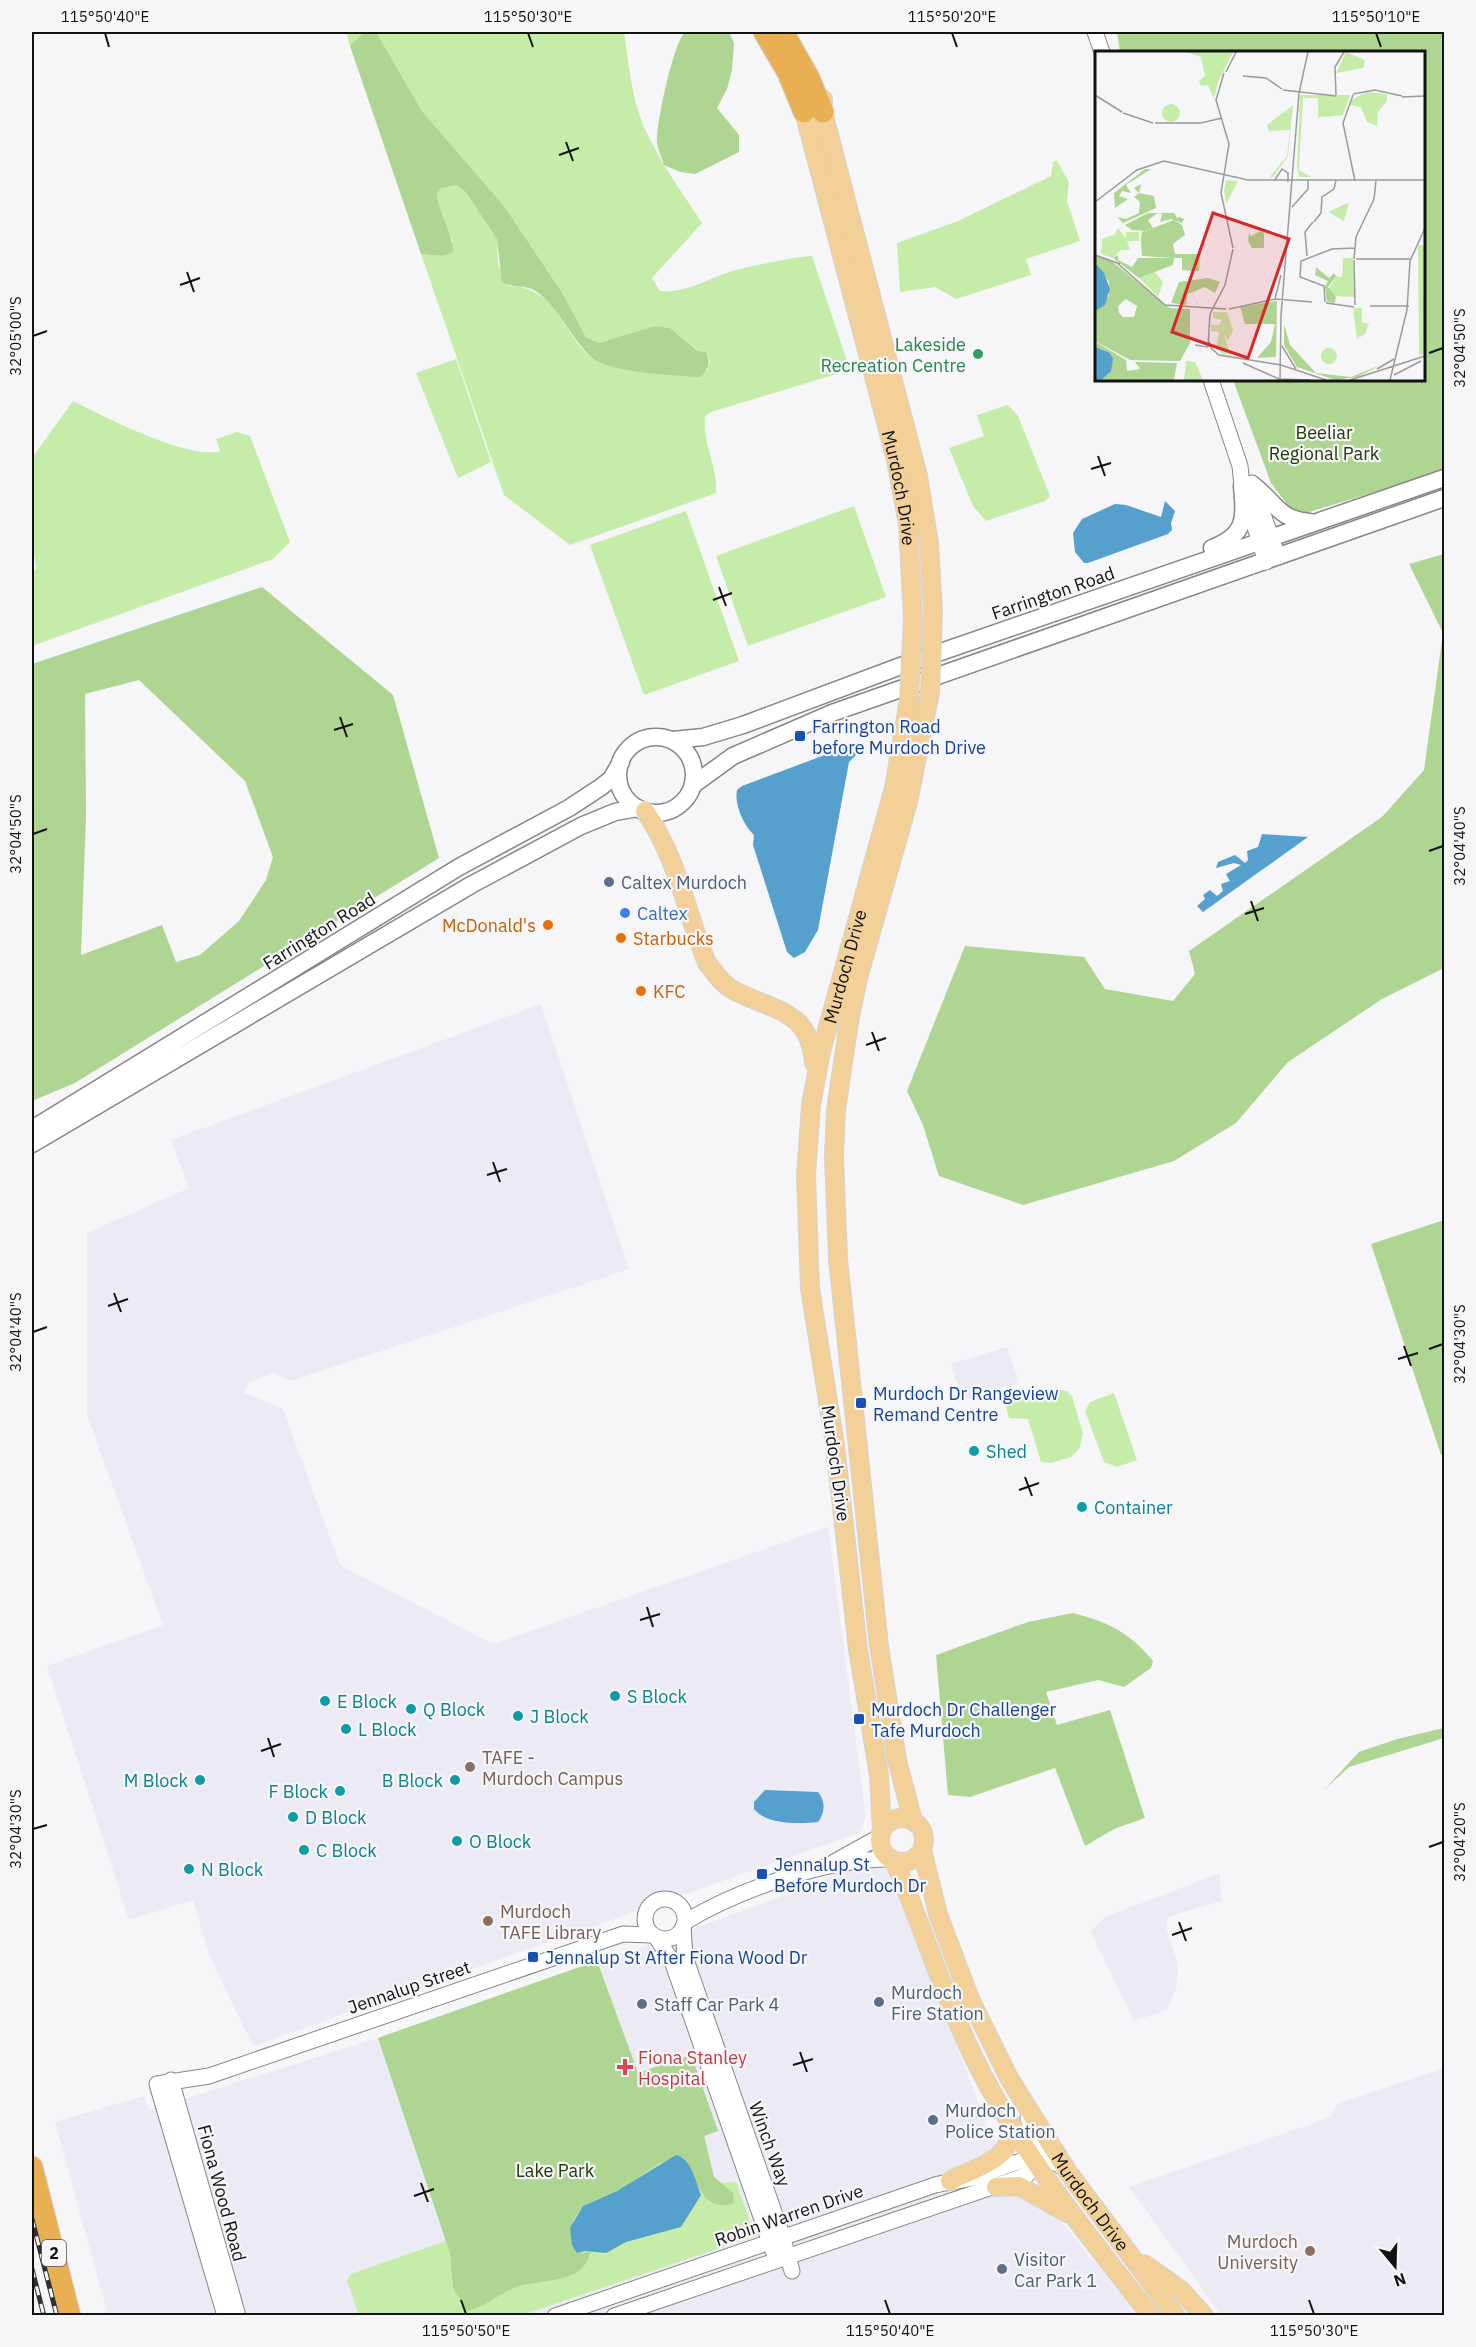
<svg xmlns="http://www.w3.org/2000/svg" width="1476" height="2347" font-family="'IBM Plex Sans',sans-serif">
<rect width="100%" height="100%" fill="#f6f6f8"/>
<!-- built -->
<g fill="#ecebf5">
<polygon points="541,1004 629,1269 291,1381 273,1373 249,1382 244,1393 283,1409 340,1565 493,1644 828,1527 866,1817 859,1833 253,2046 209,1955 193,1900 129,1920 47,1666 163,1625 87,1415 87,1233 189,1188 171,1140"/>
<polygon points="1007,1347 1019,1383 963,1400 951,1364"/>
<polygon points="867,1861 890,1868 990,2134 1123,2297 1134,2315 108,2315 55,2122 144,2096 149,2110 378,2038 643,1947 796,1891"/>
<polygon points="1220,1873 1221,1901 1168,1917 1166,1927 1178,1965 1177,1986 1167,2010 1134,2021 1091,1932 1105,1917"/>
<polygon points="1444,2068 1444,2315 1221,2315 1129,2187 1331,2117 1337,2104"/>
</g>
<!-- green -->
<g fill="#c5eca9">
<path d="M346,32H624C629,63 631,97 644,127C659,161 682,192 702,223L652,278L660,291C688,293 706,279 732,271C748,267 797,256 812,256L850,370L711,412L705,416C702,443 718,466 716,493L570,545L504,495L421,254L442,256L453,241L439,211L437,194L441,188L457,185L466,191L497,239L498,264L509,286C556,286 562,334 593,359C597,362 605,363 610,365C647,374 670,374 707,371L710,361L706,352L699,351L670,328L655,326L599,343L586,337L563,294L504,206L421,110L362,34L350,46Z"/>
<polygon points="1057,161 1069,182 1067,201 1080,241 1026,259 1031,275 956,299 935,287 900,292 897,243 958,221 1051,176 1053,162"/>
<polygon points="456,359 491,462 458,478 416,373"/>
<path d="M73,401C103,416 190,461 220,451L216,439L237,432L250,436L290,542L273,559L32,646V573L36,569L32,536V458Z"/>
<polygon points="1008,405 1018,416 1050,496 1045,501 986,521 973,506 949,448 984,436 977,415"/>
<polygon points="854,506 886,597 748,646 716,556"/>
<polygon points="686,511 739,661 644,695 590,545"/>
<polygon points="1048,1388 1067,1391 1072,1396 1083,1434 1079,1449 1071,1457 1051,1463 1041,1462 1028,1419 1009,1418 1006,1407 1009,1396"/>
<polygon points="1114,1393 1137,1460 1117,1467 1104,1462 1085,1411 1090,1402"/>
<polygon points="597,1961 638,2073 691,2055 718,2131 704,2136 714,2177 722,2183 736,2182 755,2236 522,2315 359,2315 347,2281 351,2274 446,2241 378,2038"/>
</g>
<!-- forest -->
<g fill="#aed591" fill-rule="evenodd">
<path d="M376,32L421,110L504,206L563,294L586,337L599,343L655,326L670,328L698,351L706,352C711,363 709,369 700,377C678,376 608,372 592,358C571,338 560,310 537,292C526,284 514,289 502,282L497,239L466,192L457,185L441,188L437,194C439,215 453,232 453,252L442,256L421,254L350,46L362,34Z"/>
<path d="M685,32H729L734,43L732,70L727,89L717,108L739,135V152L695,174L680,172L664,165C662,158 658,150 657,143C656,124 673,44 685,32Z"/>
<polygon points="1117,32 1444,32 1444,471 1296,516 1271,483 1233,380 1424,380 1424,52 1120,52"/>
<polygon points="1444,554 1444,968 1382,999 1288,1062 1236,1123 1174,1161 1023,1205 939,1176 923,1125 907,1091 965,946 1084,957 1105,989 1173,1001 1195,974 1189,951 1382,817 1424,770 1443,633 1409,564"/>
<path d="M262,587L393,695L439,858L75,1083L32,1101V664ZM139,680L245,781L273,857L266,880L239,921L200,955L176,962L162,925L81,955L86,816L85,694Z"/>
<polygon points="1444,1220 1444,1454 1441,1455 1371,1244"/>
<path d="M1073,1613C1108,1622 1129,1632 1153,1661L1151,1668L1124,1687L1098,1680L1046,1692L1057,1725L1110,1710L1145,1818L1114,1829L1085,1846L1055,1768L970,1797L948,1795L936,1655L1028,1622Z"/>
<polygon points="1444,1728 1444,1738 1349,1767 1324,1790 1359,1752 1397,1739"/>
<path d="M597,1961L638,2073L691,2055L718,2131L704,2136L714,2177L733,2193L734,2203C704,2213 697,2183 687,2162L659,2163L626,2186L583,2206L573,2220L581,2254L590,2251C586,2286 537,2278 514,2288C498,2294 485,2307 467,2311L453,2288L450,2253L378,2038Z"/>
</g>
<!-- water -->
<g fill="#55a0cd">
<polygon points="1165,501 1175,511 1171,523 1172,530 1168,534 1088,563 1084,563 1075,552 1073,533 1082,519 1115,504 1126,505 1161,517"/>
<path d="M846,747L857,754L849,762L818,930L805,952L794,958L787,952L753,845L754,835C744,826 734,805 737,790L742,786Z"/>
<polygon points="1262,834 1308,837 1203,912 1197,906 1205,899 1203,895 1210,890 1217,896 1223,891 1221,884 1230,881 1226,874 1241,865 1234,863 1216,868 1218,862 1235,855 1245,863 1248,860 1247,851 1258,847"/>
<path d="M765,1790L818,1792C826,1801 825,1813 818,1822C798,1824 767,1825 754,1809V1802Z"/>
<path d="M676,2155C691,2158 696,2182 701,2195L681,2227L626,2242L606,2253L585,2251L577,2253L572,2245L570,2228L583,2206L617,2191Z"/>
</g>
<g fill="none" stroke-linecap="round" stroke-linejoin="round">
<!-- tertiary casing -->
<g stroke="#868688" stroke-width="17">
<g id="tertiary">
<polyline points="1095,32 1102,52"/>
<polyline points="1211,380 1240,466 1242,486 1266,562"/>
<polyline points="1252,483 1278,557"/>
<polyline points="834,1862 881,1836"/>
<circle cx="665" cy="1919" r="20"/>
<path d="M685,1922C738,1890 828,1858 891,1859"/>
<polyline points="683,1927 685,1957 780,2229 792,2271"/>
<polyline points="656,1937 672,1961 773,2251"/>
<polyline points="171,2080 238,2316"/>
<polyline points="225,2316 157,2084 209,2076 623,1934 652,1935"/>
<path d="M555,2316L935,2185C947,2182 960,2181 972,2178C1003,2170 1038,2144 1066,2170"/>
<path d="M614,2316L1027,2175C1044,2157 1035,2138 1028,2118"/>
</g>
</g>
<!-- secondary casing -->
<g stroke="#868688" stroke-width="19">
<g id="secondary">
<path d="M1253,485C1277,503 1277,519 1310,522"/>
<path d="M1212,548C1246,535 1245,519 1242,486"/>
<circle cx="656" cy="775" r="38"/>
<polyline points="673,740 703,737 743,725 906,664 1444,478"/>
<polyline points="693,785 733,756 832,713 1444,498"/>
<polyline points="32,1129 459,867 569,808 601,787 611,779 621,762"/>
<polyline points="32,1144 471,885 581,826 615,812 638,808"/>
</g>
</g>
<!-- primary casing -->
<g stroke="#d4d4d4" stroke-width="20">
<g id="primary">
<polyline points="823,99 823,112 918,476 929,543 933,612"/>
<path id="s1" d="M804,112L896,460L908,524L913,619"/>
<path d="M645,811C677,857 686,912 707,963C715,973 722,984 733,990C774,1012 809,1008 814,1063"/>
<circle cx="902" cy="1840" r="22"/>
<polyline points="913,1821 897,1760 879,1646 838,1259 834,1156 836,1110 849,1022 858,978 908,802 930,692"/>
<path id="s2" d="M882,1831L879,1775L858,1649L835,1445L810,1288L806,1176L811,1105L821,1052L894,788L909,700"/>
<path id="s3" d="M922,1850L938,1914L970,1999L1009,2078L1068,2172L1176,2316"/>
<path d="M894,1861C923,1926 943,1995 975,2060C1021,2153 1087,2234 1151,2316"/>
<path d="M950,2181C975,2167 1014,2161 1011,2125"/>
<polyline points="996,2187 1019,2186 1067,2213"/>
<polyline points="1144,2264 1181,2290 1204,2316"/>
</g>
</g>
<!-- motorway casing -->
<g stroke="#d4d4d4" stroke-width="23">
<g id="motorway">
<polyline points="764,32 788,73 804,112"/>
<polyline points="783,32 809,78 823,112"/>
<polyline points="32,2167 70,2316"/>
</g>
</g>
<!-- tertiary -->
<use href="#tertiary" stroke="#fff" stroke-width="15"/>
<!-- secondary -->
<use href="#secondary" stroke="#fff" stroke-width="16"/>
<!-- primary -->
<use href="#primary" stroke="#f2d098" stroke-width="18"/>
<!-- motorway -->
<use href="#motorway" stroke="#e9b053" stroke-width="21"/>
<!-- rail casing -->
<g stroke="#303031" stroke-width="5">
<g id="rail">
<polyline points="32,2219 57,2316"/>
<polyline points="32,2269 44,2316"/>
</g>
</g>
<!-- rail -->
<use href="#rail" stroke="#f6f6f8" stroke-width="3" stroke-dasharray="9" stroke-linecap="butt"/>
<!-- primary-bridge casing -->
<g stroke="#d4d4d4" stroke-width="20" stroke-linecap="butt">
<g id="primary-bridge">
<polyline points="930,692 933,612"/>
<polyline points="909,700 913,619"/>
</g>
</g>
<!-- primary-bridge -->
<use href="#primary-bridge" stroke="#f2d098" stroke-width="18"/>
</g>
<!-- ticks -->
<path fill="none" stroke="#121212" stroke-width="2" d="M105,33L109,47M528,33L533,47M952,33L957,47M1376,33L1381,47M566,142L573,161M559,155L579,148M187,272L194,292M180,285L200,278M33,336L47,331M1429,353L1443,348M1098,456L1105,476M1091,469L1111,463M719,587L726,606M713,600L732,593M340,717L347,737M334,730L353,724M33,834L47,829M1429,851L1443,846M1251,901L1258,921M1245,914L1264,908M872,1032L879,1051M866,1045L886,1038M493,1162L500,1182M487,1175L507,1169M114,1293L121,1312M108,1306L128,1299M33,1332L47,1327M1404,1346L1411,1366M1429,1349L1443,1344M1398,1359L1418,1353M1025,1477L1032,1496M1019,1490L1039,1483M647,1607L653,1627M640,1620L660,1614M268,1738L274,1757M261,1751L281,1744M33,1829L47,1825M1429,1847L1443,1842M1179,1922L1186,1941M1172,1935L1192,1928M800,2052L807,2072M793,2065L813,2059M421,2183L428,2202M414,2196L434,2189M461,2300L466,2314M885,2300L890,2314M1309,2300L1314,2314"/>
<!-- markers -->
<circle fill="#2e9e5b" stroke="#f6f6f8" stroke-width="2" cx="978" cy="354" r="6"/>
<g fill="#1a4fb4" stroke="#f6f6f8" stroke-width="2">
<rect x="794" y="730" width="12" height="12" rx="3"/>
<rect x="855" y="1397" width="12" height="12" rx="3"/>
<rect x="853" y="1713" width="12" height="12" rx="3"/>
<rect x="756" y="1868" width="12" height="12" rx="3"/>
<rect x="527" y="1951" width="12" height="12" rx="3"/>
</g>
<g fill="#5c6f8a" stroke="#f6f6f8" stroke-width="2">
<circle cx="609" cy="882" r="6"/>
<circle cx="879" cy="2002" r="6"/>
<circle cx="642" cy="2004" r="6"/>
<circle cx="933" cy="2120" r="6"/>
<circle cx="1002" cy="2269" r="6"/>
</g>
<circle fill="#3f7fe0" stroke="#f6f6f8" stroke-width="2" cx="625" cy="913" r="6"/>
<g fill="#e8710a" stroke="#f6f6f8" stroke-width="2">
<circle cx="548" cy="925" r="6"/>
<circle cx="621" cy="938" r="6"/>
<circle cx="641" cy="991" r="6"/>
</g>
<g fill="#0f9aa8" stroke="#f6f6f8" stroke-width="2">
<circle cx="974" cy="1451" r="6"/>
<circle cx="1082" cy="1507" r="6"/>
<circle cx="615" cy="1696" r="6"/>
<circle cx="325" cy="1701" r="6"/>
<circle cx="411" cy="1709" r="6"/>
<circle cx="518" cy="1716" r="6"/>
<circle cx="346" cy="1729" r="6"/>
<circle cx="200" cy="1780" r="6"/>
<circle cx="455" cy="1780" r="6"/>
<circle cx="340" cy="1791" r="6"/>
<circle cx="293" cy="1817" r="6"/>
<circle cx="457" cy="1841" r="6"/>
<circle cx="304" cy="1850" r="6"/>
<circle cx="189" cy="1869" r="6"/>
</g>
<g fill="#8d6e63" stroke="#f6f6f8" stroke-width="2">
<circle cx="470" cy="1767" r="6"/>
<circle cx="488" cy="1921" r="6"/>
<circle cx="1310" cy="2251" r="6"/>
</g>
<path fill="#e0444e" stroke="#f6f6f8" stroke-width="2" d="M622 2058h6v6h6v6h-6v6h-6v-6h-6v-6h6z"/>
<g text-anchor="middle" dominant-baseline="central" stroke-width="4.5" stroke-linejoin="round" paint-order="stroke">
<!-- shield labels -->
<rect fill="#f6f6f8" stroke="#565657" stroke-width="1.5" x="42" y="2240" width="24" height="26" rx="4.5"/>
<g font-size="16" font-weight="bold" fill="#121212">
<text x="54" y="2253">2</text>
</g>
<!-- leisure labels -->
<g font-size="18" fill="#27864d" stroke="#f6f6f8" text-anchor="end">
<text x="966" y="344">Lakeside<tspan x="966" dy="21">Recreation Centre</tspan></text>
</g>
<!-- park labels -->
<g font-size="18" fill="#223a0a" stroke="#f6f6f8">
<text x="1324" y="432">Beeliar<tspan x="1324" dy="21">Regional Park</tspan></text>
<text x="555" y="2170">Lake Park</text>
</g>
<!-- street labels -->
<g font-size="18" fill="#121212" stroke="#f6f6f8">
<text stroke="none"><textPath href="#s1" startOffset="388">Murdoch Drive</textPath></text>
<text transform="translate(1053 593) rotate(-19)">Farrington Road</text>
<text transform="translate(319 931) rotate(-32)">Farrington Road</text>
<text stroke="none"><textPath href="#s2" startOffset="874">Murdoch Drive</textPath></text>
<text transform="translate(836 1463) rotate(82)">Murdoch Drive</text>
<text transform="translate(409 1987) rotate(-19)">Jennalup Street</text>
<text transform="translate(770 2144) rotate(70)">Winch Way</text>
<text transform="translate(222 2193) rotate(75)">Fiona Wood Road</text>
<text stroke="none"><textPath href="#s3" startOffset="393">Murdoch Drive</textPath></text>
<text transform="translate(789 2215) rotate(-19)">Robin Warren Drive</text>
</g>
<!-- transit labels -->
<g font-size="18" fill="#164399" stroke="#f6f6f8" text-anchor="start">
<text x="812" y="726">Farrington Road<tspan x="812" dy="21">before Murdoch Drive</tspan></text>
<text x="873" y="1393">Murdoch Dr Rangeview<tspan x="873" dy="21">Remand Centre</tspan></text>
<text x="871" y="1709">Murdoch Dr Challenger<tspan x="871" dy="21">Tafe Murdoch</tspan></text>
<text x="774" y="1864">Jennalup St<tspan x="774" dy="21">Before Murdoch Dr</tspan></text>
<text x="545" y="1957">Jennalup St After Fiona Wood Dr</text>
</g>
<!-- service labels -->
<g font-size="18" fill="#4e5e75" stroke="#f6f6f8" text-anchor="start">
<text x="621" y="882">Caltex Murdoch</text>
<text x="891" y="1992">Murdoch<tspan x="891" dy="21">Fire Station</tspan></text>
<text x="654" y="2004">Staff Car Park 4</text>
<text x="945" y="2110">Murdoch<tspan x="945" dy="21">Police Station</tspan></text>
<text x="1014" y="2259">Visitor<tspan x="1014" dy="21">Car Park 1</tspan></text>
</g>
<!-- shop labels -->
<g font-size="18" fill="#366cbe" stroke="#f6f6f8" text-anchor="start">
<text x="637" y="913">Caltex</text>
</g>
<!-- food labels -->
<g font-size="18" fill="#c56008" stroke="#f6f6f8" text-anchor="start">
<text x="536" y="925" text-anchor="end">McDonald's</text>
<text x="633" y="938">Starbucks</text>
<text x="653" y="991">KFC</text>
</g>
<!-- culture labels -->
<g font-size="18" fill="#0d838f" stroke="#f6f6f8" text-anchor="start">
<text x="986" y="1451">Shed</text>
<text x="1094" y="1507">Container</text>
<text x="627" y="1696">S Block</text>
<text x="337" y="1701">E Block</text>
<text x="423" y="1709">Q Block</text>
<text x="530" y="1716">J Block</text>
<text x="358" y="1729">L Block</text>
<text x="188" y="1780" text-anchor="end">M Block</text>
<text x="443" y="1780" text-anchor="end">B Block</text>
<text x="328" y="1791" text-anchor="end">F Block</text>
<text x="305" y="1817">D Block</text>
<text x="469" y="1841">O Block</text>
<text x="316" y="1850">C Block</text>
<text x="201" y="1869">N Block</text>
</g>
<!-- education labels -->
<g font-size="18" fill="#785e54" stroke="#f6f6f8" text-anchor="start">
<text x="482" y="1757">TAFE -<tspan x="482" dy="21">Murdoch Campus</tspan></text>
<text x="500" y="1911">Murdoch<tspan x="500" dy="21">TAFE Library</tspan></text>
<text x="1298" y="2241" text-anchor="end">Murdoch<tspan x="1298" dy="21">University</tspan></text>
</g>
<!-- health labels -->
<g font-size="18" fill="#be3a42" stroke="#f6f6f8" text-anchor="start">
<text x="638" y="2057">Fiona Stanley<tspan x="638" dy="21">Hospital</tspan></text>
</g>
</g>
<!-- overview -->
<g transform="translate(1095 51)">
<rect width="330" height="330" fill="#f6f6f8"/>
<path d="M92,1H138L123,31L119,48L113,34L106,35L104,30L110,25L106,6ZM251,1L270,9L268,17L241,22ZM272,41L292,43V50L283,61L282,75L272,71L266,56L255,54L258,48ZM205,44H255L248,64L230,66H223V47H208L204,119L216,126H204L202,115ZM67 62a9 9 0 1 1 18 0a9 9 0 1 1-18 0ZM198,54L193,105L178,126L174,127L192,105L195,79L174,80L172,74ZM131,129L143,130L131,153L129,139ZM254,152L249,170L233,161L248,154ZM23,177L31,187V181H44V190H32L35,199H26L18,207L6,203L7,188L20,183ZM323,194H330V302L324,304ZM248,207H258L259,246L240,245L233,239L241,225L247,226ZM60,221L68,231L63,246L44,227ZM258,257H267V271L274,273L270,283L262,288ZM118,261H132L138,279L133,290L129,283L135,302L128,304L121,297L124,281L116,280V274H124L127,269L118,267ZM226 305a8 8 0 1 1 16 0a8 8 0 1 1-16 0ZM91,310L100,311L108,329H89Z" fill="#c5eca9"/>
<path d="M50,118H56L31,134L36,142L27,140L24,145L33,148L20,157L19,142ZM46,133L44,142L59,145L61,157L28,172L22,166L31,168L44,162L45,151L39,146L44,142L39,137ZM53,162H79L82,167L85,166L89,168L87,172L76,168L65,171L67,163L63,162L53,169L58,177L51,180L37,179L30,174ZM79,169L87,174L90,184L78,193L80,203H105L104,220L87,219V207H79L78,214L44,227L18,207L23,204V209L37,216L43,207H78L47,205L46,189L47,181ZM163,181H169V197H157L153,190L154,182L156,185ZM0,204L15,209L75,257L95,258V292L85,310L35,309L0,290V260L14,245V231L0,212ZM31,248L42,255L39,266H28L24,262L23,255ZM221,216L234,227L239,222L241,225L233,236L241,246L240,252L232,251L230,235L233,230L220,224ZM113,227L125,231L120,242L110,236L93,243L91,254L76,252L84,231ZM182,250L181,306L162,307L176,291L180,273H150L145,256ZM189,273L195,294L221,322L256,326L286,314L262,326L240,329L202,316L189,294ZM1,291L31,309L32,320L45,318L40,311L82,312L79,329H6L18,308L0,296Z" fill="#aed591" fill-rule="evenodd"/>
<path d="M0,212L9,222L15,238L10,254L0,260ZM0,296L15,302L18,308L16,320L6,329H0Z" fill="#55a0cd"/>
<path fill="none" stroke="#9b9b9c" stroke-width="1.5" d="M131,21L141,1M129,22L121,49L134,93L126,142L138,197M148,25L171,27L187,38M188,39L241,45M258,43L280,39L307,45M0,44L27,61M241,44L240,16L249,1M258,44L248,72L260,130M307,46L330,45M28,62L58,72M60,72H106L127,67M179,130L187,118L193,122V131M0,151L42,119L69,110L153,129H330M197,156L213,138V129M219,171L226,162L227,146L239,138L241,129M0,204L25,213M212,205L210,181L218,171M259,208L261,186L279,148L281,130M261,208H316M259,209L260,254M21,211L70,254L131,258M180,248L186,224M230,251L229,235L205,226L206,210L237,198L260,197M231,252L259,256M275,255H314M134,258L181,248L217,251M113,288L116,297L124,304L186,314L231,329M100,294L113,296L115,263L130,234L138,198M187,295L201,318M148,312L184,328L215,329M282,318L299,308M299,324L326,310M185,329L186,264L204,42L213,1M255,329L330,305M295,329L312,259L315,210L330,177"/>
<path fill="#d62828" fill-opacity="0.15" stroke="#d62828" stroke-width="3" d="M118,162L194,188L153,307L77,281Z"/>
<rect width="330" height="330" fill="none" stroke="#121212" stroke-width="3"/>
</g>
<!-- border -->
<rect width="1476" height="2347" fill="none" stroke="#f6f6f8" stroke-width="66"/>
<!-- north arrow -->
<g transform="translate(1395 2266) rotate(161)" stroke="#f6f6f8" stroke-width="4.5" paint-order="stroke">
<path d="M0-4.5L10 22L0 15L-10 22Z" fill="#121212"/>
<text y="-9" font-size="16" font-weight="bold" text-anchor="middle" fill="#121212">N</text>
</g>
<rect x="33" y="33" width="1410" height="2281" fill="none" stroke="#121212" stroke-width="2"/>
<g font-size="15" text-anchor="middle" fill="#121212">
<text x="105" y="22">115°50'40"E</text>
<text x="528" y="22">115°50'30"E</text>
<text x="952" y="22">115°50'20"E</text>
<text x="1376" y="22">115°50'10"E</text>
<text transform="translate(16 336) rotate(-90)" y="5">32°05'00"S</text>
<text transform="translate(1460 348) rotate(-90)" y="5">32°04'50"S</text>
<text transform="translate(16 834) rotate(-90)" y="5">32°04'50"S</text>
<text transform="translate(1460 846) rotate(-90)" y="5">32°04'40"S</text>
<text transform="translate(16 1332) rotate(-90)" y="5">32°04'40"S</text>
<text transform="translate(1460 1344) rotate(-90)" y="5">32°04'30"S</text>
<text transform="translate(16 1829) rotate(-90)" y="5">32°04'30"S</text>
<text transform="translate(1460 1842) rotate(-90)" y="5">32°04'20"S</text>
<text x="466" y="2336">115°50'50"E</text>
<text x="890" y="2336">115°50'40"E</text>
<text x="1314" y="2336">115°50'30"E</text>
</g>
</svg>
